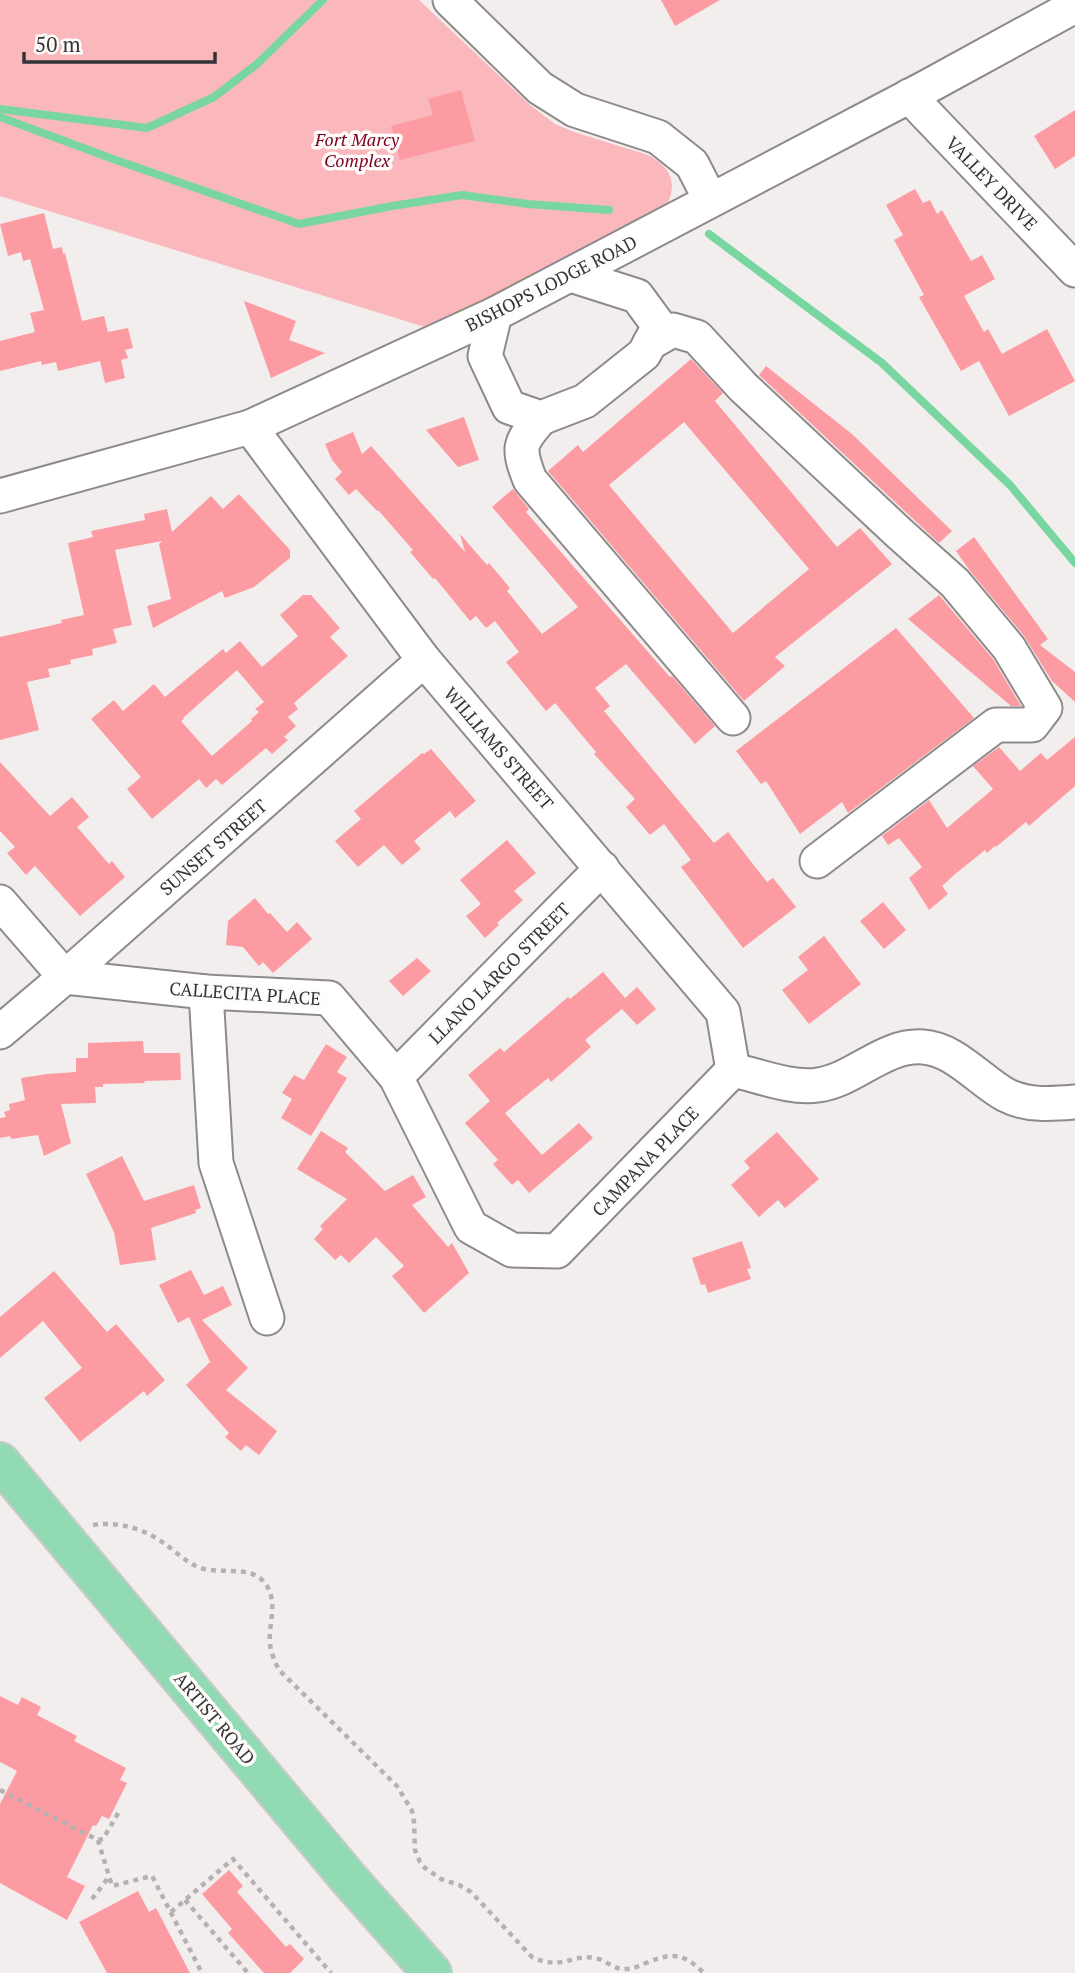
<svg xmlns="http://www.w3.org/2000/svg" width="1075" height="1973" font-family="'PT Serif',serif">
<rect width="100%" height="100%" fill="#f3eeee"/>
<!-- green -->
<path fill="#fab8bc" d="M0,0H419L530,105L555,124L574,132L648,155C670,167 678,181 667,205L441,332L0,196Z"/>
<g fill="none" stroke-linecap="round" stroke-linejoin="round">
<!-- stream -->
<g stroke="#7ad6a1" stroke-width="8">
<polyline points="0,109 147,128 214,97 257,64 323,0"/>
<polyline points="0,117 113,159 299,224 392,206 462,195 528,204 609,210"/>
<polyline points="709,234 882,363 1010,485 1075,563"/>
</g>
</g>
<!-- building -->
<g fill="#fd9ba3" fill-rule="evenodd">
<polygon points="661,0 720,0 675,26"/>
<polygon points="461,90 475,141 400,160 391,126 433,115 428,99"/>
<polygon points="1075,110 1075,156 1055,169 1034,136"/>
<polygon points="915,189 923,203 930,200 937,214 942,210 971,261 982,255 995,279 964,296 984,332 988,329 1002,354 1047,329 1075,381 1009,416 979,361 961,371 919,297 924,295 894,240 903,235 886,205"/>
<polygon points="44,213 53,249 62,247 63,254 65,253 82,321 104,316 108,332 128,328 133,348 125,350 128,358 121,360 125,378 105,383 100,361 58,371 56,362 42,365 41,361 0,371 0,341 35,332 30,313 44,310 30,259 23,261 21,252 8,256 0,224"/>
<polygon points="244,301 296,321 289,340 325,353 271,378"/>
<path d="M691,359L723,393L715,401L837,547L860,528L892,564L775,657L785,666L744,701L548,471L578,445L583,452ZM684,422L809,569L733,633L609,485Z"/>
<polygon points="766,366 852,434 952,531 939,543 759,375"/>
<polygon points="464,417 479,460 458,467 426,430"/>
<polygon points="353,432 362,454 371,446 465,552 460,534 487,565 489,563 510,588 507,591 542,634 578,607 492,507 513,489 529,509 526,512 670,677 672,676 715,726 695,744 626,664 595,688 610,706 604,711 714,843 728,832 767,882 773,878 796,907 743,948 681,867 691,860 664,824 650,835 626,807 635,799 594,754 596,752 555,703 546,711 506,662 519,652 495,621 486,628 476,616 470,621 435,578 433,579 410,552 413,550 378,510 377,511 356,489 349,495 335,479 342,472 332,460 325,444"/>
<polygon points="239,494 290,550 290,558 254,587 225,598 222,591 153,628 147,606 171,599 159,544 162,541 115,550 132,625 113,629 117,643 92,649 93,655 70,660 71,664 48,669 50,677 27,682 39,730 0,740 0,637 62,623 61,620 84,615 68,543 93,537 91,531 145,520 144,514 167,509 172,532 211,496 223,509"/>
<polygon points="974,537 1048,639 1040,645 1075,672 1075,702 1052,681 1024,636 970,571 956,551"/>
<path d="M303,595H311L340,628L330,637L348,656L294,703L298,709L288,717L296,726L284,737L288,740L272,754L266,748L222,785L216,779L206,788L199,779L152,819L127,789L141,777L91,719L114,700L123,711L154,684L165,697L223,649L226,653L240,641L262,667L298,636L280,615ZM237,670L264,702L255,709L259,712L251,719L252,721L212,756L181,721L184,719L183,718Z"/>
<polygon points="939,595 993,659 1021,706 1011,706 908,619"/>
<polygon points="896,628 974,718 848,813 842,802 800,834 766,781 761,784 736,751"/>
<polygon points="1075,737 1075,786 1029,826 1026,822 996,847 995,846 987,853 985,850 954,875 942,886 948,894 929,910 909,878 922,867 899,838 888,845 882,836 929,800 947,828 993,789 973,766 999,747 1020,771 1041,753 1047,760"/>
<polygon points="431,749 476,801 455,818 450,811 414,841 421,849 402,865 384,845 358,867 335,841 361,819 354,811 422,753 424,754"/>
<polygon points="0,762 50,816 72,797 89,817 77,827 109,864 112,861 125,877 80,916 35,866 26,875 7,853 15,847 0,831"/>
<polygon points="507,840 536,873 514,891 523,900 497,923 499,925 485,938 466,916 481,904 460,880"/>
<polygon points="255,898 268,914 270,913 287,932 297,922 312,939 273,973 263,962 259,966 243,947 226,945 228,921"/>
<polygon points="883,902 906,930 884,949 860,921"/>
<polygon points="824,936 861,984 809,1024 782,990 808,970 798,957"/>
<polygon points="417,958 431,971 403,996 389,981"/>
<polygon points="603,972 625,998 637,987 656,1009 637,1025 622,1009 585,1040 591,1047 551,1082 548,1078 505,1113 542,1155 579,1123 593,1138 529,1193 518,1180 512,1185 493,1164 498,1160 465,1123 490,1101 468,1075 500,1048 504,1052 568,997 570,999"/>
<polygon points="143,1041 144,1053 180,1053 181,1080 144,1081 145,1083 103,1084 103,1087 95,1087 96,1103 61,1104 71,1143 44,1156 38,1135 11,1139 10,1136 0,1138 0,1118 6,1117 4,1112 10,1110 9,1104 25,1100 21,1078 47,1074 76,1072 76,1058 88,1058 88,1043"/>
<polygon points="326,1044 347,1057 337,1072 347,1078 311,1136 281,1118 292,1099 282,1093 294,1075 304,1080"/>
<polygon points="321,1131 348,1148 345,1152 385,1191 413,1175 426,1197 412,1205 448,1247 452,1243 469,1273 424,1313 392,1276 404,1266 376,1237 349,1263 341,1255 335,1260 314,1239 323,1229 320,1226 347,1199 297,1169"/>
<polygon points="777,1132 819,1179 785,1208 778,1200 759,1217 731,1185 750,1168 744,1161"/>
<polygon points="122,1156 144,1201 194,1185 201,1208 195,1210 196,1213 151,1228 156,1260 120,1265 114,1232 86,1174"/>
<polygon points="742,1241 751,1268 747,1269 751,1279 708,1293 705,1284 701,1285 692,1258"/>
<polygon points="191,1270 204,1295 223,1286 232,1305 202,1320 248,1368 226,1390 277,1431 259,1455 246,1445 241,1451 225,1437 229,1433 186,1385 210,1362 189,1317 178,1323 159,1285"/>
<polygon points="54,1271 107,1332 116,1324 165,1380 147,1396 144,1391 80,1442 44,1398 82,1368 43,1321 0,1358 0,1317"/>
<polygon points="0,1696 18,1705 22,1697 41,1707 37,1715 77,1736 74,1741 126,1768 120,1780 127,1783 109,1819 102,1816 96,1826 93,1825 67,1877 85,1886 67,1920 0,1883 0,1804 17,1771 0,1762"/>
<polygon points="229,1870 243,1886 237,1892 286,1947 290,1944 304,1959 290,1973 264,1973 228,1933 232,1929 202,1894"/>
<polygon points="138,1891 149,1912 156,1908 190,1973 107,1973 79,1922"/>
</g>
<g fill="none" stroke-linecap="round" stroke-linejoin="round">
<!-- minor casing -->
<g stroke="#8f8a8a" stroke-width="37">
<g id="minor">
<polyline points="450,0 540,88 575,110 658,137 692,164 710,199"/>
<polyline points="909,96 1075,270"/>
<polyline points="495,314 485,356 509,407 541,418 585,401 644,354 659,326 637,296 571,275"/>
<polyline points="650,343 673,330 697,337 743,387 899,533 955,583 1009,648 1045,708 1032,725 996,725 817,861"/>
<path d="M541,418C519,443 517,447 530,480L733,718"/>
<polyline points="250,427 424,660 723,1012 733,1070"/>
<polyline points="0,496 250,427 495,314 925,88 1075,6"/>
<polyline points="0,902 65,977 206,992 329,998 396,1077 471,1227 512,1250 557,1251 733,1070"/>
<polyline points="206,992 216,1163 267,1318"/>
<polyline points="0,1032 65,977 424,660"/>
<path d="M733,1070C760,1076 791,1089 818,1085C855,1080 884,1044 923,1047C955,1049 980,1081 1006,1095C1027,1106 1052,1104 1075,1102"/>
<polyline points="396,1077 602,868"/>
</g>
</g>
<!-- major casing -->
<g stroke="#cacaca" stroke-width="42">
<polyline id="major" points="0,1462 349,1879 432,1973"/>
</g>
<!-- path -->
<g stroke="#b5b1b1" stroke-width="4.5" stroke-dasharray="5 5" stroke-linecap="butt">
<path d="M93,1525C119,1521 145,1529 165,1544C175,1551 185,1561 196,1566C218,1577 253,1562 267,1586C278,1604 268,1625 270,1644C271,1653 275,1662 279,1670L397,1786L412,1811L414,1822L415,1850L420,1862L425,1868L441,1879L459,1885L471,1892L532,1957C561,1971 571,1954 595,1958C606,1960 614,1970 625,1969C633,1969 639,1966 646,1963C673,1952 683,1953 704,1973"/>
<polyline points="0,1790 98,1840 112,1886 152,1876 202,1973"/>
<polyline points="98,1840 103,1839 120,1810"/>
<polyline points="92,1899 108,1878"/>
<polyline points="185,1900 248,1973"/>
<polyline points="171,1912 233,1859 331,1973"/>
</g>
<!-- minor -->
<use href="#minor" stroke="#fff" stroke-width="33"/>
<!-- major -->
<use href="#major" stroke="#92dab4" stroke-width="38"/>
</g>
<g text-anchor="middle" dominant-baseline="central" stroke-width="7" stroke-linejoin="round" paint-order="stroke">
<!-- park labels -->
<g font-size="18" font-style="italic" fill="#7a0025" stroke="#fffcfc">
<text x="357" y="139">Fort Marcy<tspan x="357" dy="21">Complex</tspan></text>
</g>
<!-- street labels -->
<g font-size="18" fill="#353333" stroke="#fffcfc">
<text transform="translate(992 183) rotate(46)">VALLEY DRIVE</text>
<text transform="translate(551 283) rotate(-27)">BISHOPS LODGE ROAD</text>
<text transform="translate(499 748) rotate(49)">WILLIAMS STREET</text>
<text transform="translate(213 847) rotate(-41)">SUNSET STREET</text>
<text transform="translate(499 973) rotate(-45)">LLANO LARGO STREET</text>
<text transform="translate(245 993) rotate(4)">CALLECITA PLACE</text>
<text transform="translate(645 1161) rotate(-46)">CAMPANA PLACE</text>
<text transform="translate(215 1718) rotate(50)">ARTIST ROAD</text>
</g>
</g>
<!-- scale -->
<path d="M24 52v10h191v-10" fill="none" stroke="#353333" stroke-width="3.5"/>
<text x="35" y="52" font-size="21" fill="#353333" stroke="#fffcfc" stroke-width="5" paint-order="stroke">50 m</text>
</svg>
